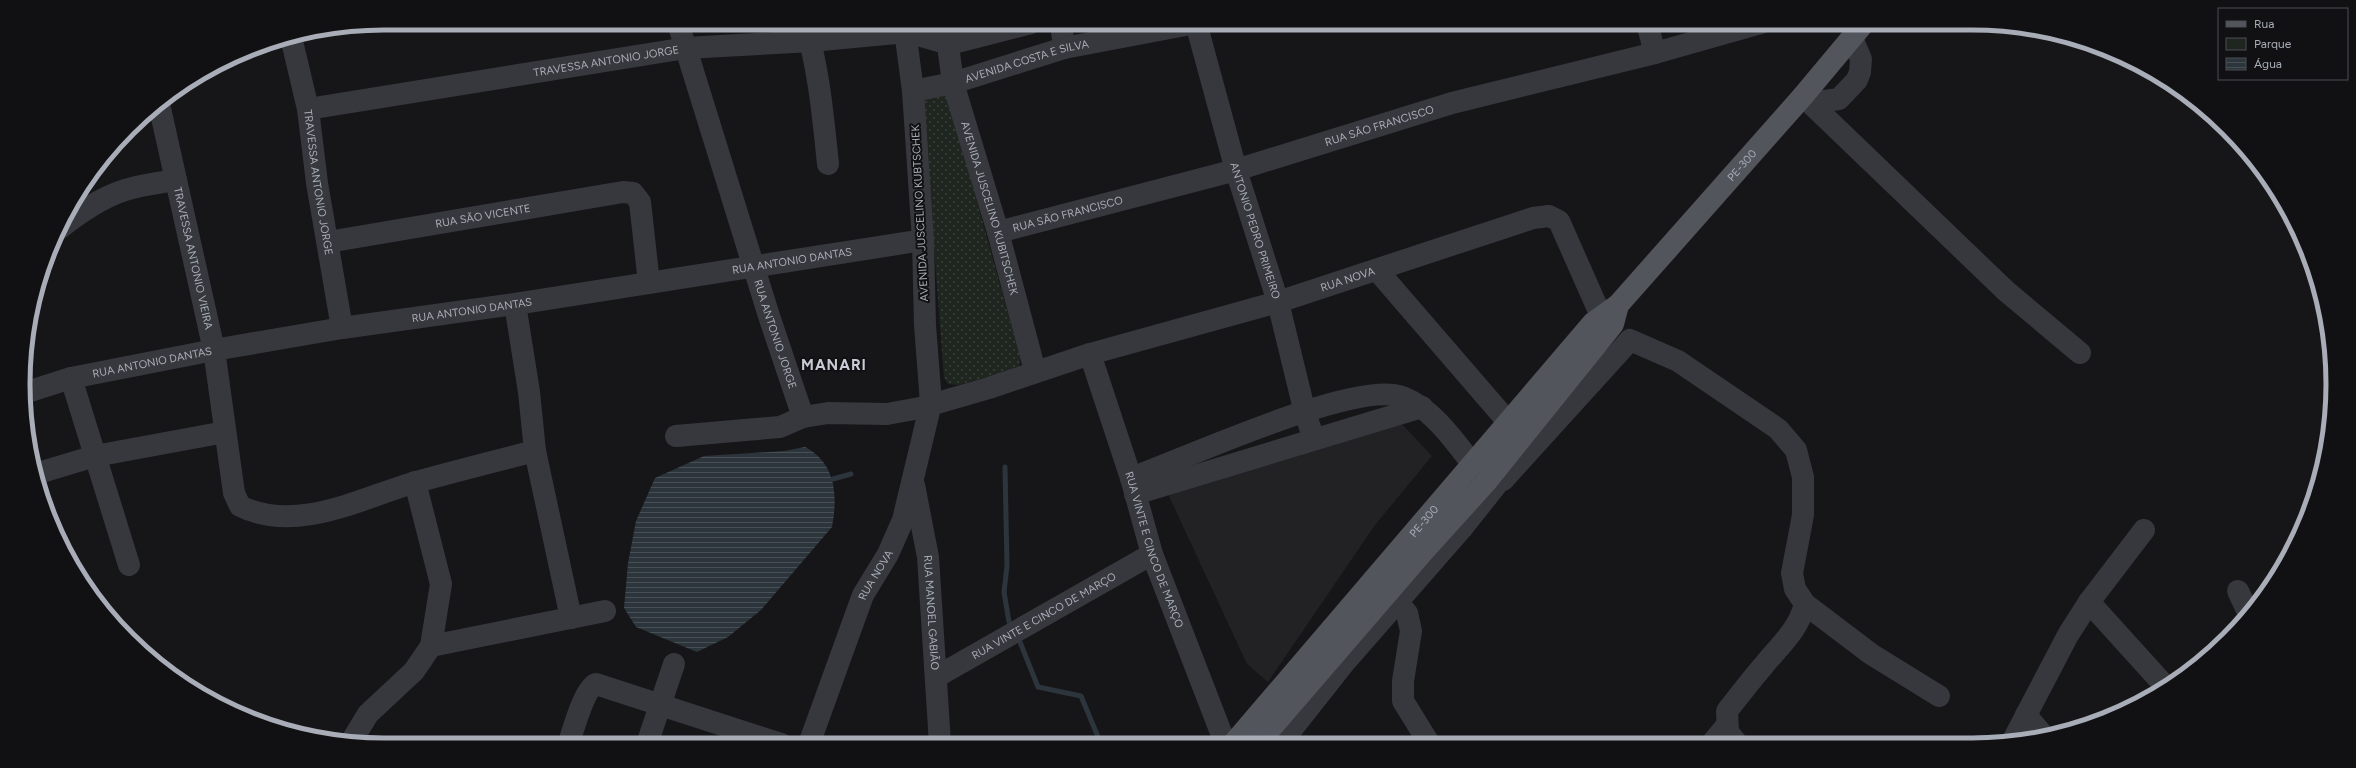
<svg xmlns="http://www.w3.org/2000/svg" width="2356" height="768" font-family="Figtree,sans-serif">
<defs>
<pattern id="green-dots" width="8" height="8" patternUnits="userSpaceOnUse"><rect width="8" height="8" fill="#1e261f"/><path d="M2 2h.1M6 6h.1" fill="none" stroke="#3c433d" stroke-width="1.8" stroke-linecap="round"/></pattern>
<pattern id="water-rules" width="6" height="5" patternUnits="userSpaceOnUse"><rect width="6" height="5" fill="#2c353c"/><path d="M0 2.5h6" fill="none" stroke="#485056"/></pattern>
</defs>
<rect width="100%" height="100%" fill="#161618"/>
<!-- built -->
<polygon fill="#222225" points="1400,422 1432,456 1375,525 1268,682 1247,664 1168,494"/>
<!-- green -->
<polygon fill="url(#green-dots)" points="942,94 948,97 1020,357 1020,365 1012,370 958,385 948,384 944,378 923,101 928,97"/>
<!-- water -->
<path fill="url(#water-rules)" d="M805,447C836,463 838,496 832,527L761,610L728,637L697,652L636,627L624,608L628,563L636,521L655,478L704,456L784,451Z"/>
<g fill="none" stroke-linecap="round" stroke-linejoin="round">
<!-- stream -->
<g stroke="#2c353c" stroke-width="5">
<polyline points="1005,467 1007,566 1004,592 1009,622"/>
<polyline points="833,479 851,474"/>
<polyline points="1020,642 1038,687 1081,696 1101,744"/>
</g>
<!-- minor -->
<g stroke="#37383d" stroke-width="22">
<path id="s1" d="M678,23L769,316L803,417L828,413L887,414L920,408L989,388L1090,354L1278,302L1533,218L1549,216L1559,221L1601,316"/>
<path d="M805,23C819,69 823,117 828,164"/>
<path id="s2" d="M945,23L953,83L998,232L1035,371"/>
<polyline points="1061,23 1064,48"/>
<path id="s3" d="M1196,23L1236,170L1278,302L1305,413L1314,439"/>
<polyline points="1647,23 1655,53"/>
<path id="s4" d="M291,37L308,109L317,183L342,328"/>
<polyline points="949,44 1031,23"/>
<path id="s5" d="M913,91L953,83L1064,48L1196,23"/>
<polyline points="1803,96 2006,291 2080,353"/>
<polyline points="1810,103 1839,99 1857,80 1860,72 1861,59 1852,38"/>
<path id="s6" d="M159,104L214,350L234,493L240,506C297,534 361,498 416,482C456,471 495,461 535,451"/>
<path id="s7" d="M308,109L686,48L811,41L907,32L949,44"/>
<path d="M59,229C79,213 100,198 125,190C141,185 159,183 176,180"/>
<path id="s8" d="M998,232L1236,170L1452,103L1655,53L1761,23"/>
<path id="s9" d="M328,242L623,192L633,193L640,202L649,283"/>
<polyline points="1377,270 1509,423"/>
<polyline points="515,304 529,392 535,451 571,618"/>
<path id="s10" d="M1090,354L1131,478L1152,554L1225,743"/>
<polyline points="71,378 129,565"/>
<path id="s11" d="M24,393L71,378L214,350L342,328L515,304L923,240"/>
<polyline points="676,436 780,427 803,417"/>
<polyline points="35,474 95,456 225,432"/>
<path d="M1131,478C1184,459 1351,382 1399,396C1434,406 1462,452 1484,479"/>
<polyline points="1503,480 1630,340 1678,361 1778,429 1796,450 1803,477 1803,515 1792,573 1795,589 1805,604 1871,654 1939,696"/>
<path id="s12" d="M914,485L928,557L940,744"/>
<polyline points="1135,494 1422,407"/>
<polyline points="2238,591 2247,610"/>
<polyline points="2089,602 2165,686"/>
<polyline points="1398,603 1407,613 1411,631 1403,681 1403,701 1429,743"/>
<polyline points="431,646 605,611"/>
<path id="s13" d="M936,677L1152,554"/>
<polyline points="2026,715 2043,735"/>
<polyline points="351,742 368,714 414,671 431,646 441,584 415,482"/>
<polyline points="1713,742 1727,725"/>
<path d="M1736,742L1728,732L1727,711C1739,696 1751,680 1764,665C1780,645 1798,631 1805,604"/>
<polyline points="2012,742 2068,635 2089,602 2144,530"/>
<polyline points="1281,743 1345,662 1463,527 1509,469"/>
<polyline points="647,744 674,664"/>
<path id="s14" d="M809,744L863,595L888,554L903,520L931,403L925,325L923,240L913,91L904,23"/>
<path d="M568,745C573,731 584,689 596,684L781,744"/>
</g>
<!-- major -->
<g stroke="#53555c" stroke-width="22">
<path id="s15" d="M1234,743L1593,323L1618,305L1803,96L1864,23"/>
<polyline points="1258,743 1421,554 1486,482 1613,324 1618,305"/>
</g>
</g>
<g text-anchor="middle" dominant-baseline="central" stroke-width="4" stroke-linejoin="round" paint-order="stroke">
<!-- street labels -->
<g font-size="11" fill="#a8adb8" stroke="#111113">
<text stroke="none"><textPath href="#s7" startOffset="302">TRAVESSA ANTONIO JORGE</textPath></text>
<text stroke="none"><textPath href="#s5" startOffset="118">AVENIDA COSTA E SILVA</textPath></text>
<text stroke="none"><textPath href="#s8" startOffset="396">RUA SÃO FRANCISCO</textPath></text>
<text stroke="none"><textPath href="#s15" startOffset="770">PE-300</textPath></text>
<text stroke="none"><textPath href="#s4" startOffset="148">TRAVESSA ANTONIO JORGE</textPath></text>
<text stroke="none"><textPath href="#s2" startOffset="191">AVENIDA JUSCELINO KUBITSCHEK</textPath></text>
<text transform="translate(920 213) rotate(-93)">AVENIDA JUSCELINO KUBTSCHEK</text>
<text stroke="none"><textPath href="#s8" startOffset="72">RUA SÃO FRANCISCO</textPath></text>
<text stroke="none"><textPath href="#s9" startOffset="157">RUA SÃO VICENTE</textPath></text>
<text stroke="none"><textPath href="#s3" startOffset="216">ANTONIO PEDRO PRIMEIRO</textPath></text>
<text stroke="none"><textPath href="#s6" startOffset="158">TRAVESSA ANTONIO VIEIRA</textPath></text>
<text stroke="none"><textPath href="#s11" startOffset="780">RUA ANTONIO DANTAS</textPath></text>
<text stroke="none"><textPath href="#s1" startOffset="978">RUA NOVA</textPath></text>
<text stroke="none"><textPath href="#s11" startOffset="456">RUA ANTONIO DANTAS</textPath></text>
<text stroke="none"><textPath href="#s1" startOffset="326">RUA ANTONIO JORGE</textPath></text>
<text stroke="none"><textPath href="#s11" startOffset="132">RUA ANTONIO DANTAS</textPath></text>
<text stroke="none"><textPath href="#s15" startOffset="292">PE-300</textPath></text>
<text stroke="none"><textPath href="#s10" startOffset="206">RUA VINTE E CINCO DE MARÇO</textPath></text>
<text stroke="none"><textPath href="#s14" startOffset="182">RUA NOVA</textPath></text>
<text stroke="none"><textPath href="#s12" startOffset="129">RUA MANOEL GABIÃO</textPath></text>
<text stroke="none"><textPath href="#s13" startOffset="124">RUA VINTE E CINCO DE MARÇO</textPath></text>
</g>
<!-- district labels -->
<g font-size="15" font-weight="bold" letter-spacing="1" fill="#c9ccd4" stroke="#111113">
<text x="834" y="365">MANARI</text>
</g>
</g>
<!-- crop -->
<path d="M0 0H2356V768H0ZM384 30H1972A354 354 0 0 1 2326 384V384A354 354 0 0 1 1972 738H384A354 354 0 0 1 30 384V384A354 354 0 0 1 384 30Z" fill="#111113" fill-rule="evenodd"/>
<path fill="none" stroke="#a8adb8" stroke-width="5" d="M384 30H1972A354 354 0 0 1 2326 384V384A354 354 0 0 1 1972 738H384A354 354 0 0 1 30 384V384A354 354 0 0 1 384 30Z"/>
<!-- legend -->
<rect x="2218" y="8" width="130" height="72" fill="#111113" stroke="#4d4f55"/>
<rect x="2226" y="21" width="20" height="6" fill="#53555c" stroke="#4d4f55"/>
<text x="2254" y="28" font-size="12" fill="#a8adb8">Rua</text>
<rect x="2226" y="38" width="20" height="12" fill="#1e261f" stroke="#4d4f55"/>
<text x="2254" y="48" font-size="12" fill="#a8adb8">Parque</text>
<rect x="2226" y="58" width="20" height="12" fill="url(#water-rules)" stroke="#4d4f55"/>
<text x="2254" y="68" font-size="12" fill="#a8adb8">Água</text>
</svg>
